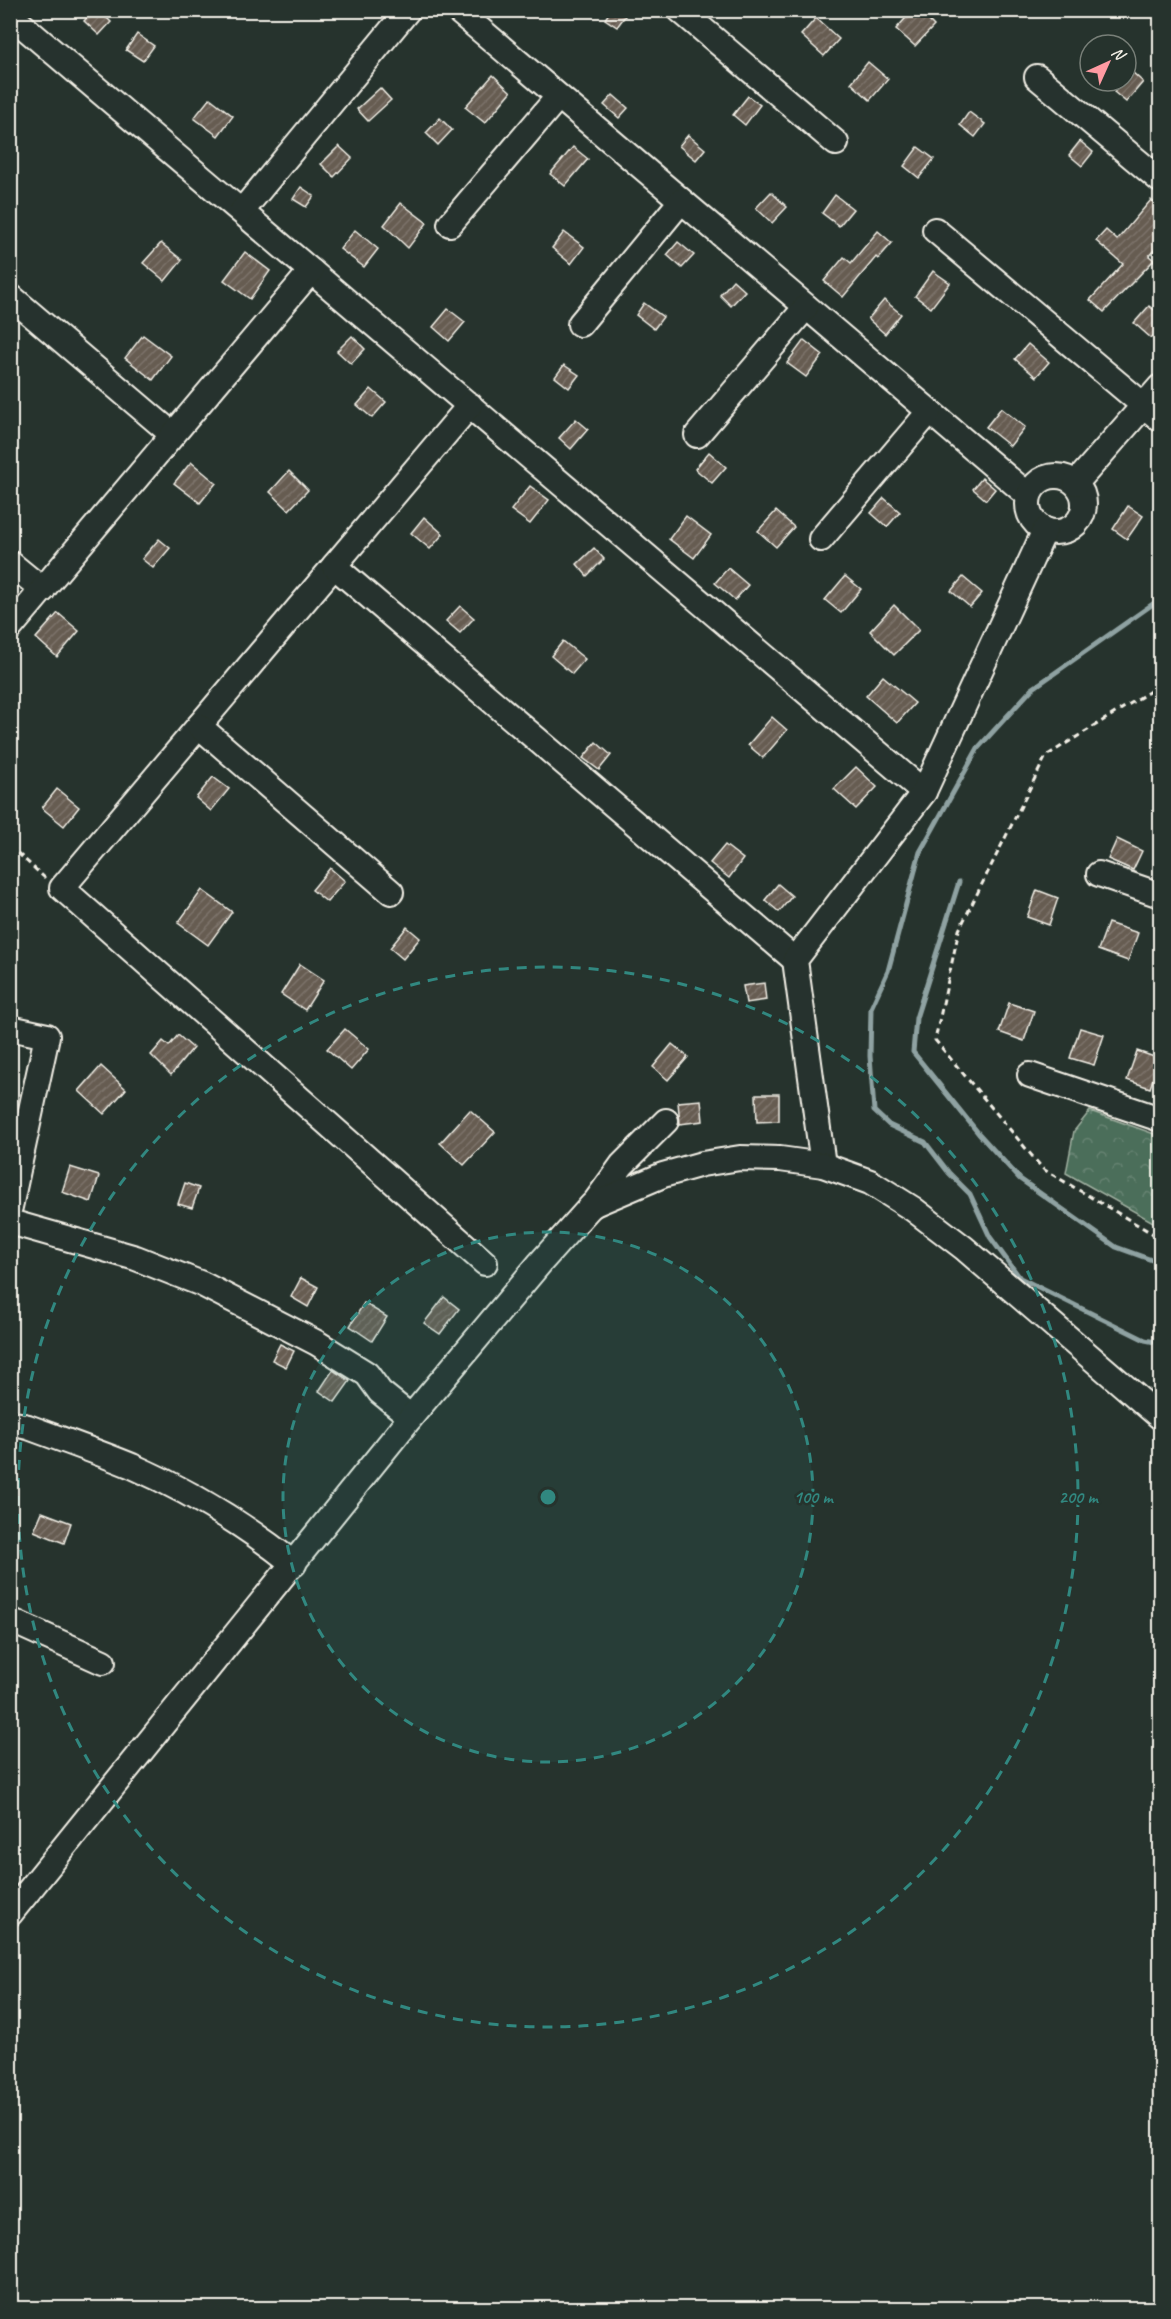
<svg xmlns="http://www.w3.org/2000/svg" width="1171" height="2319" font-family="Caveat,sans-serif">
<defs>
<pattern id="park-crowns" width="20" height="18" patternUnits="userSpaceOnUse" patternTransform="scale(1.5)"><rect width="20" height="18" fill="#4c6e5a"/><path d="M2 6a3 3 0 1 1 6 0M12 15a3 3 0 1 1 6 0" fill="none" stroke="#668372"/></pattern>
<pattern id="building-hatch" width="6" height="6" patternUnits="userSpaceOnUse" patternTransform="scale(1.5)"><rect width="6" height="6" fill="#665b51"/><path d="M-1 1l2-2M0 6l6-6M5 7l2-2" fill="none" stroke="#7c736a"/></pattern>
</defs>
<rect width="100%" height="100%" fill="#26332d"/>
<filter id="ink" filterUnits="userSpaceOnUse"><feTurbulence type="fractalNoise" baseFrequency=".0167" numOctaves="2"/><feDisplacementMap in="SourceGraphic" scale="12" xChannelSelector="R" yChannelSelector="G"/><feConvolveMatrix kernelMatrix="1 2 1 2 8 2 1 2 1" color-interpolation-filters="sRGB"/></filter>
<g filter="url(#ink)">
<!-- park -->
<polygon fill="url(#park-crowns)" stroke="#a0b0a1" stroke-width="1.5" points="1090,1111 1160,1136 1160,1226 1066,1173 1074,1131"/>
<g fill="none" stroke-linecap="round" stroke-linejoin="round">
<!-- stream -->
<g stroke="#8fa2a2" stroke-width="5">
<polyline points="1160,599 1032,689 978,748 920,852 888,971 871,1008 870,1056 874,1111 889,1125 925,1142 949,1173 970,1194 990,1237 1020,1278 1145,1340 1160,1343"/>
<polyline points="959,882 916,1018 913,1052 979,1134 1020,1179 1116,1247 1160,1263"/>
</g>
</g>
<!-- building -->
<g fill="url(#building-hatch)" stroke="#f4f1e8" stroke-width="1.5">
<polygon points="94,10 99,10 111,22 99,35 84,21"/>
<polygon points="611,10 618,10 625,16 617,27 605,19"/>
<polygon points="913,10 918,10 934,26 915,46 896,29"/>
<polygon points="816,18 839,39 824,56 801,35"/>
<polygon points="137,34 154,46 143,61 126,50"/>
<polygon points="868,62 888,79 870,100 851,83"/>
<polygon points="1131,71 1143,82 1126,102 1114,92 1123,81 1126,81 1126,77"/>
<polygon points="493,75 511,92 485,123 465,107"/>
<polygon points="380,88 391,100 368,121 357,109"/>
<polygon points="613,95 628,108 619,118 604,105"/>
<polygon points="748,96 760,105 745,125 733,115"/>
<polygon points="210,98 233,116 218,136 194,118"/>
<polygon points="969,112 985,124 975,137 960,125"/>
<polygon points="440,118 452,130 438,145 426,133"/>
<polygon points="688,135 705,149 696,160 679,146"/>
<polygon points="1080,141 1093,152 1082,166 1069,155"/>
<polygon points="339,146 352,158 334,177 321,164"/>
<polygon points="573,147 588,159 565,186 550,174"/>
<polygon points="918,147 934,159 919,178 904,166"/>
<polygon points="301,187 314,196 306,207 293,199"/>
<polygon points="771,192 787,207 772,223 756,208"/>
<polygon points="835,195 853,209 839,226 822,213"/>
<polygon points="1151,200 1161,208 1161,242 1149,256 1154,260 1104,312 1090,300 1123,264 1096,241 1106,230 1117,240"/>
<polygon points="401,203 427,223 408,248 384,225"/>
<polygon points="355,230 378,249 364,267 340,249"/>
<polygon points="878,231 892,243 878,259 876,257 843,297 824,281 844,257 851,263"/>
<polygon points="564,232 584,247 571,264 552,248"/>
<polygon points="678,242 694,255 682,268 667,255"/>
<polygon points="161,243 182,260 165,281 143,263"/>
<polygon points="245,252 270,271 250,299 224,280"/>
<polygon points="933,271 950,283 931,308 915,296"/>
<polygon points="733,280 745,291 731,306 720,295"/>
<polygon points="884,300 901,314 885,334 868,319"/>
<polygon points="644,303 663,317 654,329 636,315"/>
<polygon points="1149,306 1161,315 1161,327 1151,338 1134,323"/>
<polygon points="448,309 465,322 449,341 433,327"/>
<polygon points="143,335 171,356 153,380 125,358"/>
<polygon points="352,336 365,349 351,364 337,351"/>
<polygon points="804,340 823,355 806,377 787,363"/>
<polygon points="1028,344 1049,362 1036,377 1015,359"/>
<polygon points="564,365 579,375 569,388 555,377"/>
<polygon points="371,389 386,402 372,418 357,405"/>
<polygon points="1001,408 1025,427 1010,446 986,427"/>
<polygon points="576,419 588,429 571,449 559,438"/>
<polygon points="709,452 726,467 712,483 695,469"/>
<polygon points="191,462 216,483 200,503 174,483"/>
<polygon points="289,471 308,490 289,510 270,492"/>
<polygon points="982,478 995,489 986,500 973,489"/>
<polygon points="530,486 549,500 530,524 511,510"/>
<polygon points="884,498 900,512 887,527 871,513"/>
<polygon points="1128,506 1143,516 1127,539 1113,529"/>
<polygon points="776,511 794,527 776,547 758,531"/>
<polygon points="686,516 711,535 694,558 669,539"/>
<polygon points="424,517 443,534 430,549 411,533"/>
<polygon points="159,539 170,548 153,568 142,559"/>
<polygon points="594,548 604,559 587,576 577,564"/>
<polygon points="728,568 748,585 735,600 715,583"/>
<polygon points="845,576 861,589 841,613 825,600"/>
<polygon points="963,577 982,593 970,607 951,591"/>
<polygon points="894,605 919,630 894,655 870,631"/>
<polygon points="460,606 474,618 460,633 446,621"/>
<polygon points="58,613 79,631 57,657 36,638"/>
<polygon points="563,641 585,659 572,674 551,656"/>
<polygon points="883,676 915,703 897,723 866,696"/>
<polygon points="772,717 787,730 763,758 748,745"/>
<polygon points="596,742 611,755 599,770 583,758"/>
<polygon points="856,767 877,787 856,809 834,789"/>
<polygon points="213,777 229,789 211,811 196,798"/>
<polygon points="57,789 79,807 64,826 42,808"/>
<polygon points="1117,839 1142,851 1133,870 1108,859"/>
<polygon points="725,845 743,859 729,878 710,863"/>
<polygon points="330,868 345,881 327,902 312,890"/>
<polygon points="778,884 792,896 779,912 765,900"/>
<polygon points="202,890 232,912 208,945 178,923"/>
<polygon points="1037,890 1058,898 1049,925 1027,917"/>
<polygon points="1108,923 1138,933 1128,961 1098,950"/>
<polygon points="407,927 420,938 403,959 390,948"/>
<polygon points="300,964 324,980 305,1010 281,994"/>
<polygon points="764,983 766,1000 746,1003 743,986"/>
<polygon points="1009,1003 1034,1011 1024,1041 999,1032"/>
<polygon points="1080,1028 1104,1035 1094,1065 1070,1058"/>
<polygon points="345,1029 369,1049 351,1070 327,1049"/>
<polygon points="178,1035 193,1048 171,1075 151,1055 163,1041 169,1046"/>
<polygon points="672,1044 688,1057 668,1080 653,1067"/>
<polygon points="1137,1051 1160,1059 1150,1088 1127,1080"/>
<polygon points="101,1066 126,1089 104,1114 79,1091"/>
<polygon points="756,1094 779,1094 779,1121 757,1122"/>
<polygon points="701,1100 703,1121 680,1124 678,1102"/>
<polygon points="470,1110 495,1132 464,1165 440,1143"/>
<polygon points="70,1167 99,1176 91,1202 62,1192"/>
<polygon points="185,1183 199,1188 192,1208 178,1204"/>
<polygon points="301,1278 318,1287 308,1307 291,1297"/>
<polygon points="444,1297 459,1309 440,1334 424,1323"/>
<polygon points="364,1303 387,1317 372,1341 350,1326"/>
<polygon points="280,1344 294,1351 286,1367 272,1360"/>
<polygon points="333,1370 350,1381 335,1402 319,1391"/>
<polygon points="42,1512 71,1523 64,1543 34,1531"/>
</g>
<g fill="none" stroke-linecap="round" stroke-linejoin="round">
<!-- minor casing -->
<g stroke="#f4f1e8" stroke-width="28">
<g id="minor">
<polyline points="457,10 1028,495"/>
<polyline points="680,10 836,143"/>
<polyline points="10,15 924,792"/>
<polyline points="1037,77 1160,180"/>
<polyline points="242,211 408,10"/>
<polyline points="450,224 558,97"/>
<polyline points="935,230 1160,419"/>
<polyline points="10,296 172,434"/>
<polyline points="580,324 681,201"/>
<polyline points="470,405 62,888 485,1263"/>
<polyline points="697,435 806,307"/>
<circle cx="1056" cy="504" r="28"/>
<polyline points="1076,483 1160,387"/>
<polyline points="821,539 929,412"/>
<polyline points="10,563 43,590"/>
<polyline points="334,566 795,960"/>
<polyline points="10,628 311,271"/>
<polyline points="199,726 391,892"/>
<polyline points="1099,874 1160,895"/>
<polyline points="10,1028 47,1036 10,1207"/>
<polyline points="1030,1075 1160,1119"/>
<polyline points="823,1165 795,960 924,792 1045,530"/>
<polyline points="593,1205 622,1165 666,1121"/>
<polyline points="10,1222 136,1258 202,1284 317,1343 367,1374 380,1392 411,1417"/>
<path d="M10,1423L28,1427C63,1440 98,1452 132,1466C189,1491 245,1525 294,1564"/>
<polyline points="10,1620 103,1662"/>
<polyline points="10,1914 411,1417 540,1263 592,1205 663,1175 702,1164 740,1158 780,1159 823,1165 870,1182 913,1209 964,1248 1160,1417"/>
</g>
</g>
<!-- path -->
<g stroke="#f4f1e8" stroke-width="3" stroke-dasharray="6 4.5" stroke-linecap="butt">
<polyline points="1160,685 1046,756 959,930 935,1040 1043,1169 1160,1238"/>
<polyline points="10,846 45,878"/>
</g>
<!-- minor -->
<use href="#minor" stroke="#26332d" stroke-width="24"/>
</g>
</g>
<!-- distance rings -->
<circle cx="548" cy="1497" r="265" fill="#318880" fill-opacity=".12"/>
<g fill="none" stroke="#318880" stroke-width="3" stroke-dasharray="10 8">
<circle cx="548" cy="1497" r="265"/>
<circle cx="548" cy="1497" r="530"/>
</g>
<circle cx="548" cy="1497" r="9" fill="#318880" stroke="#26332d" stroke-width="3"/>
<g font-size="18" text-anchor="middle" font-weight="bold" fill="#318880" stroke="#26332d" stroke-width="5" stroke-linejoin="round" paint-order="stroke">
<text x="813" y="1503">100 m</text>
<text x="1078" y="1503">200 m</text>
</g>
<!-- margin -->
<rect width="1171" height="2319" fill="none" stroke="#26332d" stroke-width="36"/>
<rect x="18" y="18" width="1135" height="2283" fill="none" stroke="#f4f1e8" stroke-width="2" filter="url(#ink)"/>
<!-- north arrow -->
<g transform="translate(1108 63) rotate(45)"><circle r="28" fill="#26332d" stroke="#787f78" stroke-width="1.5"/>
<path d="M0-4.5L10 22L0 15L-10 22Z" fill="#ff9aa2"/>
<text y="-9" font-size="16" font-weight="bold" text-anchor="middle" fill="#f4f1e8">N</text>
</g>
</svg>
